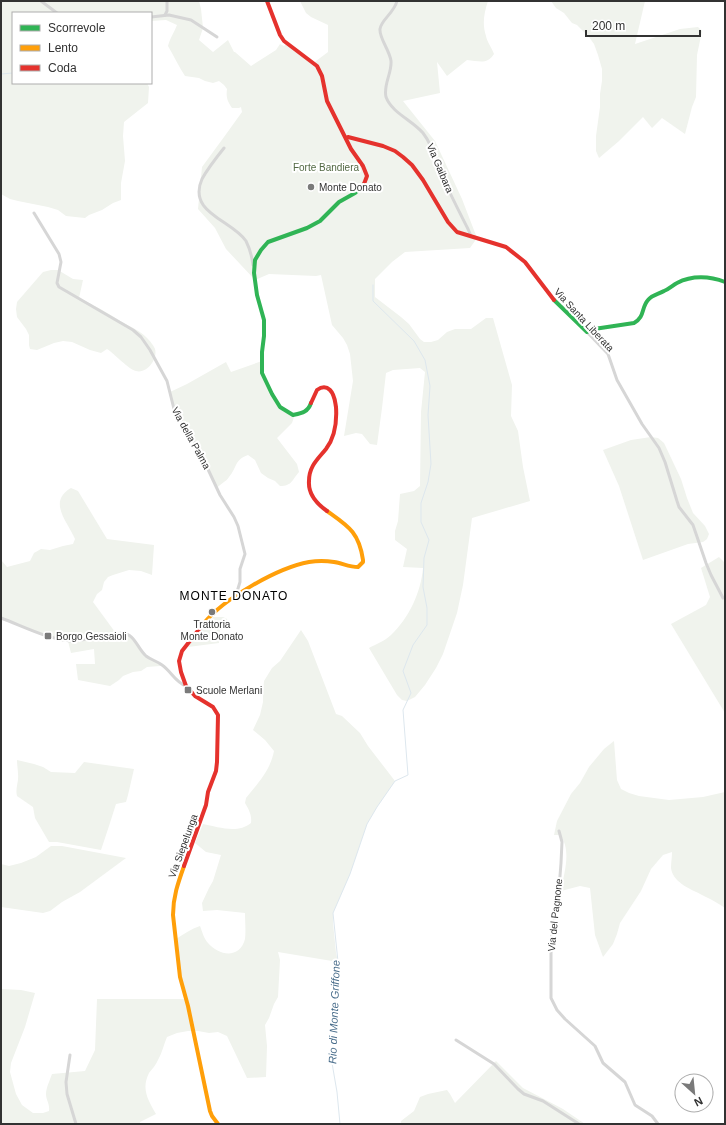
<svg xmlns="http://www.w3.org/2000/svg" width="726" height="1125" font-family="Helvetica,sans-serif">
<rect width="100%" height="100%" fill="#fff"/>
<!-- green -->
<g fill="#f0f3ed">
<path d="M1,1H199L201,9L203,28L199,40L213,52L228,40L234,52H235L251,66L276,50L280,44L284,46L286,44L312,64L328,52V25L311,17L306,13L300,1H488C484,13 482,24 486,36C487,42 492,48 494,54C487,65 479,61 467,60L447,76L437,62L440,93L403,101L435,141L462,199L477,238L470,248L405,252L392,262L375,279V297L401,317L409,324L420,339L424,342H431L438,340L447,332L455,329H471L486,318H493L512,385L511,416L518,431L523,467L530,501L472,518L463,585L457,613L443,654L436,668L425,685L415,697L407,701L402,700L397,695L369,648C376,644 385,641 391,635C409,618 421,592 423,568L403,567L407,549L395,540V531L398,521L400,494L414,491L420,486L421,412L425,372L420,368L393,370L386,373L382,408L377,445L370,444L362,434L356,433L344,436L353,381L350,354L347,345L343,338L332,325L321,275L316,276L269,274L255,280L226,249L215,228L198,209L202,167L224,137L242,112L241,107L239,108H232C227,101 226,97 227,89L224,85L219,81L213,83L205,81L199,78L185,76C179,67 174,56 168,46C170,38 174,33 177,25L166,20L151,21V13H13V83H147L149,87L148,103L124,122L123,136L125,161L121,183V200L113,203L102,210L89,215L85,218L66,216L58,210L48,207L18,201L10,199L1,194Z"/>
<polygon points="551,1 645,1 635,44 680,29 698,27 702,31 697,55 696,97 692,107 685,134 662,118 652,128 643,117 619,141 599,158 596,151 596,136 600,107 600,94 602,81 602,69 598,55 594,44 589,37 577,25 572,23 564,13 556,8"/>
<path d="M51,270H58L73,279L83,280L79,298C94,305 108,313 122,322C131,327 141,331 148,339C150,341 154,346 155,349C158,359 147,374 136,371C128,369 115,354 107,349L101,353L90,350L72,342L63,341L54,343L37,350L30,349L29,345V335L26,329L17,317L16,309L17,302L43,272Z"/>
<path d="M262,361C263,383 275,404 294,417L292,423L277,438L297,464L299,472C292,480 292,486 280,486L275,481L268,478L261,473L255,460L248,455C234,460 237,468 229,477C226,482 221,483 217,488C213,480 210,471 205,462C193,440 176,417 170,392L187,384L226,362L231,372Z"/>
<polygon points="651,437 658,438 664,443 681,479 687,498 693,513 705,526 709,534 707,539 703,542 688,544 643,560 619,486 603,450 631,440"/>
<path d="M71,488L78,491L107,539L154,545L152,575L141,571L129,570L113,575L108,577L104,582L102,590L97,594L93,602L115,632C101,635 87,639 72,640C51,640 22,626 1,619V560L7,567L30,561L34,553L41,549L50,550L63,546L73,544L75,539C68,522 47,502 71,488Z"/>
<polygon points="719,557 725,563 725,713 671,624 706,605 710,597 701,568"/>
<polygon points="213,617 223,617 227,619 228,623 220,630 219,643 188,647 203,626"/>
<path d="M301,630L308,641L336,714L342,716L360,733L368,746L395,781L377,807L367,824L350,874L333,913V923L336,953L338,962L278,952L280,960L278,997L274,1004L269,1018L265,1025L267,1046L266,1077L247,1078L227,1036L218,1032L209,1033L198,1031H188L177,1033L167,1037C164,1044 162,1053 158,1060C156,1065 152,1069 149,1073C141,1089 148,1100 156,1114L140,1122V1124H1V989L21,990L35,993L25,1027L11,1063L10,1072L16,1094L22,1105L33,1113H43L49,1111C50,1104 46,1100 46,1094C46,1088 50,1080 52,1074L85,1071L95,1050L97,999H185L176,939C184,934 191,929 200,926C202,931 204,939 208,943C219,956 240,959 245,939C246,931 245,921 245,913L217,910L203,911L202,903L209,888L213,881L221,855L206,852L195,843L203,824C218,827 238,834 251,823C252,815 249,810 245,803L246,798C258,783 270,771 274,751L265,740L253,730L260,715L263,702V692L264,681L272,668L280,661Z"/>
<polygon points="127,633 145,656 161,664 160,666 147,667 141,671 133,672 123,676 119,680 110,686 78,680 76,664 95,664 94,649 71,653 68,641"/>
<path d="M614,741L617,780L621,789L629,793L639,796L669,800L703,797L725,792V908C719,904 713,900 706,897C694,890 673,884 671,868C671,863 672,857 672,852L663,855L651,869L641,891L620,923L617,934L613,944L603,957L595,935L590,888L580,886L561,891C564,873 572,850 560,835H554L557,821L571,794L580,783L589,767L604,749Z"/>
<path d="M17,760L34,764L43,767L51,772L75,773L84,762L134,769L128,795L126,802L116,804L109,826L101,850L57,842H49L35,818L33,807L17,796C15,788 19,782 18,774C18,770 17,765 17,760Z"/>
<polygon points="51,846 62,846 126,858 80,892 62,902 50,911 43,913 1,907 1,864 9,866 21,863 36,857"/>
<polygon points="496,1061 523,1088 563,1109 585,1124 401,1124 401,1121 414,1111 420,1097 428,1094 447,1090 450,1094 455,1103"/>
</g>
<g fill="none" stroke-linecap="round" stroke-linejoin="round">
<!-- stream -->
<g stroke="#dde7ee" stroke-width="1">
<polyline points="1,74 13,73"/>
<polyline points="340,1124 337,1092 332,1063 335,1026 335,996 338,976 338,962 333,913 350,874 367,824 377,807 395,781 408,775 403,710 411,693 403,671 413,645 427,625 427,608 423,587 424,558 429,540 421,522 421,503 428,482 431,464 428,415 430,386 425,360 414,341 373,301 373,285"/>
</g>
<!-- street -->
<g stroke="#d6d6d6" stroke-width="3">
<polyline points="41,1 57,13"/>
<path d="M397,1C394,13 381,20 380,29C379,38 390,51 391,61C392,73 383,85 386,97C392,113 412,120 423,133C434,147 438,166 445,182C452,198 460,213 468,229L471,236"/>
<polyline points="165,15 167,11 167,1"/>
<polyline points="151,17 169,15 191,20 217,37"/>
<path d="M224,148C216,158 208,168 202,179C187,213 232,220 246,241C250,249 252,257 253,265"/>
<polyline points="34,213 59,254 61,262 57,283 59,287 133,330 141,337 150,350 167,381 174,409 199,450 220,495 234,517 238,526 245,554 240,569 240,582 236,595"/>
<polyline points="587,332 608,354 617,380 642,424 659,448 665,462 677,501 679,507 693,525 706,563 711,575 723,598"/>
<path d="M1,618C23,626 51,641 75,641L122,633C135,634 137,648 146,656C151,660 157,661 162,665C171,671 175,682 186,686"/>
<polyline points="559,831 562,842 561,863 559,889 552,934 551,951 551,998 557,1010 565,1019 595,1046 603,1063 625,1082 635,1105 652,1116 658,1124"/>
<polyline points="456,1040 494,1064 518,1089 524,1094 543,1101 579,1124"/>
<polyline points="70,1055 66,1082 67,1094 76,1124"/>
</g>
<!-- fast -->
<g stroke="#30b455" stroke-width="4">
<path d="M554,300L587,332L594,329L634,323C645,317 641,308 648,300C652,295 659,294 664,291C669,289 673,285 677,283C692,275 710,276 725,282"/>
<path d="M311,403C308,412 302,413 293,415L280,407L272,394L262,373V352L264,336V320L257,295L254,273L255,260L261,250L268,242L307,228L320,221L339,202L355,193L363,186L364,184"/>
</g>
<!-- slow -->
<g stroke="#ff9f0a" stroke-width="4">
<path d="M204,623C225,598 277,568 309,562C316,561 327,561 334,562C342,563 349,567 358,567L363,562V560C359,532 348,526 327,511"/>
<path d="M184,866C178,883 173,897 173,915L180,977L188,1006L210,1111L212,1116L218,1124"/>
</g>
<!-- jam -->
<g stroke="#e5322d" stroke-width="4">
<polyline points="267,1 280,35 284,41 317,66 322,76 327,101 351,149 363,166 367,176 364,184"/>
<polyline points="346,138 348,137 383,146 395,151 403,157 412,165 423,180 448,222 457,232 506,247 525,262 554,300"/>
<path d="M311,403L317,390C321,387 326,386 330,390C335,395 335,402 336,407C337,422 335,437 326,449C318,459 309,466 309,481C308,494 317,504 327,511"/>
<polyline points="184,866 206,805 208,792 216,771 217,762 218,715 213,707 195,696 186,686 181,672 179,661 182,651 204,623"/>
</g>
</g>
<!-- markers -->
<g fill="#7a7a7a" stroke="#fff" stroke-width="1.5">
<circle cx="311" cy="187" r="4"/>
<circle cx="212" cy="612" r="4"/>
<rect x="44" y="632" width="8" height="8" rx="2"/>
<rect x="184" y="686" width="8" height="8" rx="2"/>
</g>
<g text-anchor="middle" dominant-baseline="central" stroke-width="4" stroke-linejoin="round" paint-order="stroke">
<!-- park labels -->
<g font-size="10" fill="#536944" stroke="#fff">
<text x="326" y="167">Forte Bandiera</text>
</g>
<!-- street labels -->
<g font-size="10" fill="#323232" stroke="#fff">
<text transform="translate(440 168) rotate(67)">Via Gaibara</text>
<text transform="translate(584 320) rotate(47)">Via Santa Liberata</text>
<text transform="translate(191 438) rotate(61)">Via della Palma</text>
<text transform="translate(183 846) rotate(-70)">Via Siepelunga</text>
<text transform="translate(555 915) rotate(-84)">Via del Pagnone</text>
</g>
<!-- poi labels -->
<g font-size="10" fill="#323232" stroke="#fff" text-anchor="start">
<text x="319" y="187">Monte Donato</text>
<text x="212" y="624" text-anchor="middle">Trattoria<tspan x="212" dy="12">Monte Donato</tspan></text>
<text x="56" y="636">Borgo Gessaioli</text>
<text x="196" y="690">Scuole Merlani</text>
</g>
<!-- water labels -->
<g font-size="11" font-style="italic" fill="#496d8b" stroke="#fff">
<text transform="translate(334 1012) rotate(-88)">Rio di Monte Griffone</text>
</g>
<!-- quarter labels -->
<g font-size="12" letter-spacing="1" fill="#000" stroke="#fff">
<text x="234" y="596">MONTE DONATO</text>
</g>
</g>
<!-- border -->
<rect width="726" height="1125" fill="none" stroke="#323232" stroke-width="4"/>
<!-- legend -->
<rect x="12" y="12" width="140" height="72" fill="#ffffff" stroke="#adadad"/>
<rect x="20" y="25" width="20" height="6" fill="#30b455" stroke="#adadad"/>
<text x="48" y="32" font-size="12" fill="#323232">Scorrevole</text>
<rect x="20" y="45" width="20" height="6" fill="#ff9f0a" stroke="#adadad"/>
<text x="48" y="52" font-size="12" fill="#323232">Lento</text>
<rect x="20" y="65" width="20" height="6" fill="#e5322d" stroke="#adadad"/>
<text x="48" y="72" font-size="12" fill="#323232">Coda</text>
<!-- north arrow -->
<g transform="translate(694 1093) rotate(153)"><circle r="19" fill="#ffffff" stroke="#adadad"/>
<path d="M0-3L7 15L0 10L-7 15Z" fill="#7a7a7a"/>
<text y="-6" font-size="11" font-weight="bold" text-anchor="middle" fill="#323232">N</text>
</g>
<!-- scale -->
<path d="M586 30v6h114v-6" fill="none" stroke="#323232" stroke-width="2"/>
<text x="592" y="30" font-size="12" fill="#323232" stroke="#ffffff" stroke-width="3" paint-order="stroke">200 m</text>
</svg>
